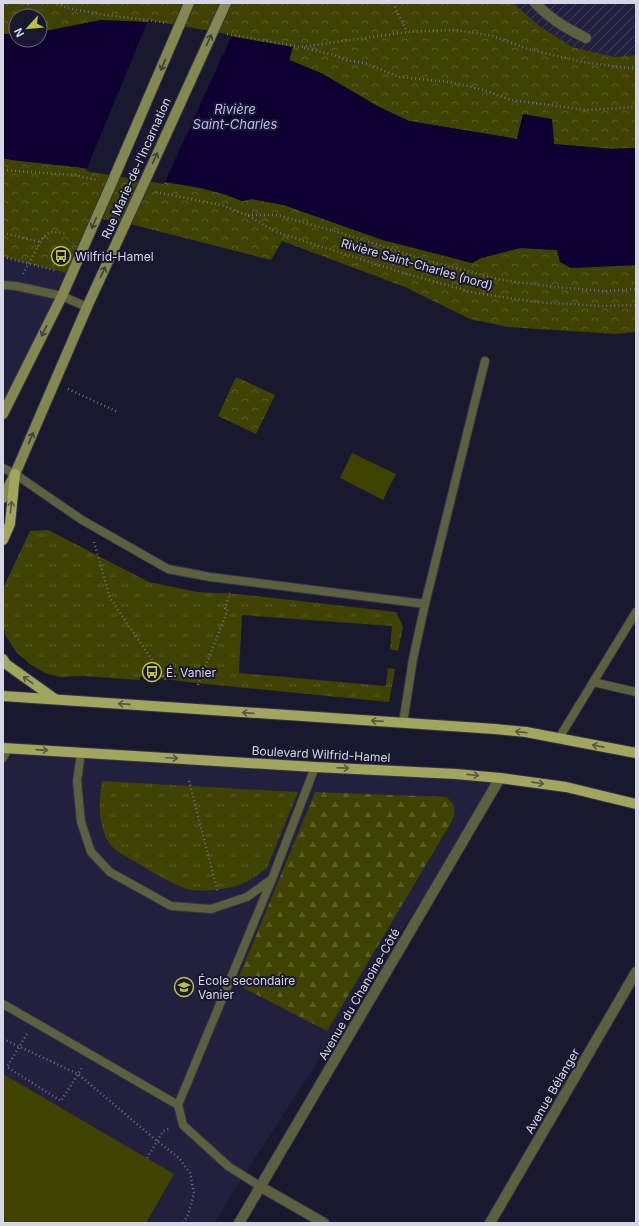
<svg xmlns="http://www.w3.org/2000/svg" width="639" height="1226" font-family="Inter,sans-serif">
<defs>
<pattern id="industrial-furrows" width="10" height="10" patternUnits="userSpaceOnUse"><rect width="10" height="10" fill="#23203e"/><path d="M-1 1l2-2M0 10L10 0M9 11l2-2" fill="none" stroke="#42405a"/></pattern>
<pattern id="grass-tufts" width="24" height="20" patternUnits="userSpaceOnUse"><rect width="24" height="20" fill="#3f4200"/><path d="M3 7l-1-3M5 7V3M7 7l1-3M15 17l-1-3M17 17v-4M19 17l1-3" fill="none" stroke="#5a5d25"/></pattern>
<pattern id="forest-firs" width="22" height="20" patternUnits="userSpaceOnUse"><rect width="22" height="20" fill="#3f4200"/><path d="M5 1l3.5 6h-7zM16 11l3.5 6h-7z" fill="#5a5d25"/></pattern>
<pattern id="park-crowns" width="20" height="18" patternUnits="userSpaceOnUse"><rect width="20" height="18" fill="#3f4200"/><path d="M2 6a3 3 0 1 1 6 0M12 15a3 3 0 1 1 6 0" fill="none" stroke="#5a5d25"/></pattern>
</defs>
<rect width="100%" height="100%" fill="#1a182f"/>
<!-- built -->
<g fill="#23203e">
<polygon points="3,257 71,274 3,414"/>
<polygon points="3,748 500,778 230,1197 214,1223 3,1223"/>
</g>
<!-- industrial -->
<polygon fill="url(#industrial-furrows)" points="513,3 636,3 636,55 615,57 572,47 538,25"/>
<!-- grass -->
<g fill="url(#grass-tufts)">
<polygon points="48,530 149,582 197,592 238,594 396,612 403,627 398,651 390,649 392,626 242,615 239,673 386,686 388,668 395,669 389,702 196,683 141,676 139,680 84,676 60,677 45,673 30,664 16,652 6,636 3,625 3,594 5,584 30,531"/>
<path d="M102,781L298,792L267,868C259,874 249,882 239,885C228,889 202,892 191,890C172,885 155,873 139,864C126,856 110,850 105,835C98,818 99,799 102,781Z"/>
</g>
<!-- forest -->
<path fill="url(#forest-firs)" d="M315,792L446,797C456,805 456,810 452,821L327,1031L236,984Z"/>
<!-- park -->
<g fill="url(#park-crowns)">
<polygon points="3,3 513,3 538,25 572,47 615,57 636,55 636,148 611,149 554,144 523,114 517,139 409,121 379,107 323,74 289,60 293,47 212,34 47,31 40,32 40,16 16,16 16,34 3,34"/>
<polygon points="3,158 12,160 77,167 201,188 224,194 242,201 252,199 284,205 383,240 481,258 520,248 557,250 571,268 636,265 636,332 616,334 508,327 470,319 405,287 282,241 271,260 126,223 97,218 71,274 3,257"/>
<polygon points="236,377 275,395 256,434 218,416"/>
</g>
<!-- pitch -->
<g fill="#3f4200">
<polygon points="352,453 396,474 383,500 340,478"/>
<polygon points="3,1074 174,1174 146,1223 3,1223"/>
</g>
<!-- water -->
<polygon fill="#0e0030" points="101,20 148,22 293,47 289,60 323,74 379,107 409,121 517,139 523,114 552,119 554,144 611,149 636,148 636,265 571,268 560,262 557,250 520,248 481,258 472,263 383,240 284,205 252,199 242,201 224,194 201,188 77,167 12,160 3,158 3,34 16,34 16,40 40,40 40,32"/>
<!-- pier -->
<polygon fill="#1a182f" points="148,20 232,35 164,184 86,171"/>
<g fill="none" stroke-linecap="round" stroke-linejoin="round">
<!-- lane casing -->
<g stroke="#343349" stroke-width="10">
<g id="lane">
<polyline points="3,285 16,286 62,296 87,307"/>
<polyline points="3,468 15,474 82,520 168,569 210,577 425,604 413,659 403,723"/>
<polyline points="425,604 485,361"/>
<polyline points="593,682 636,692"/>
<polyline points="559,738 636,612"/>
<polyline points="81,753 77,781 81,822 91,852 110,872 171,906 211,909 247,897 272,879 315,767"/>
<polyline points="3,758 8,748"/>
<polyline points="3,1004 178,1105"/>
<polyline points="261,1187 228,1166 183,1125 178,1105 272,879"/>
</g>
</g>
<!-- street casing -->
<g stroke="#343349" stroke-width="12">
<g id="street">
<path d="M535,3C552,20 564,27 586,38"/>
<polyline points="261,1187 324,1223"/>
<polyline points="239,1223 500,778"/>
<polyline points="490,1223 636,972"/>
</g>
</g>
<!-- secondary casing -->
<g stroke="#343349" stroke-width="12">
<g id="secondary">
<polyline points="3,414 62,296 110,187"/>
<polyline points="3,498 15,474 87,307 139,194"/>
</g>
</g>
<!-- primary casing -->
<g stroke="#343349" stroke-width="12">
<g id="primary">
<polyline points="3,540 10,524 15,474"/>
<polyline points="3,659 6,664 55,699"/>
<polyline points="3,696 495,729 526,732 636,753"/>
<polyline points="3,748 315,767 456,774 500,778 566,787 636,804"/>
</g>
</g>
<!-- path -->
<g stroke="#6e6d81" stroke-width="2.5" stroke-dasharray="1 3" stroke-linecap="butt">
<polyline points="24,3 29,4"/>
<path d="M53,3C89,16 128,16 165,23"/>
<polyline points="393,3 407,32"/>
<polyline points="227,34 301,47 407,32 425,31 456,30 493,36 528,49 583,62 636,69"/>
<polyline points="304,48 334,55 346,60 365,63 399,77 450,82 484,90 511,100 587,110 636,107"/>
<polyline points="3,170 73,175 98,180"/>
<polyline points="156,192 221,205 247,215 276,232 407,274 476,293 536,302 601,306 636,305"/>
<polyline points="248,215 277,215 351,236 425,260 501,280 555,287 606,291 636,289"/>
<polyline points="3,233 40,242"/>
<polyline points="3,257 57,271"/>
<polyline points="23,274 43,237 50,232 65,233"/>
<polyline points="68,389 118,412"/>
<polyline points="94,542 110,598 167,682"/>
<polyline points="198,685 228,609 225,608 230,593"/>
<polyline points="189,781 218,893"/>
<polyline points="27,1034 7,1067 61,1101 83,1066"/>
<polyline points="3,1039 78,1074 157,1141 179,1158 190,1173 194,1193 188,1215 183,1223"/>
<polyline points="147,1158 163,1131 171,1128"/>
</g>
<!-- lane -->
<use href="#lane" stroke="#5d603e" stroke-width="8"/>
<!-- street -->
<use href="#street" stroke="#5d603e" stroke-width="10"/>
<!-- secondary -->
<use href="#secondary" stroke="#838750" stroke-width="10"/>
<!-- primary -->
<use href="#primary" stroke="#a0a65d" stroke-width="10"/>
<!-- secondary-bridge casing -->
<g stroke="#343349" stroke-width="12" stroke-linecap="butt">
<g id="secondary-bridge">
<polyline points="110,187 189,3"/>
<polyline points="139,194 226,3"/>
</g>
</g>
<!-- secondary-bridge -->
<use href="#secondary-bridge" stroke="#838750" stroke-width="10"/>
</g>
<!-- one-way arrows -->
<defs><path id="oneway-shaft" d="M-6 0H5M1.5-3L5.5 0L1.5 3" fill="none" stroke-width="1.6" stroke-linecap="round" stroke-linejoin="round"/></defs>
<g stroke="#3f3f3b">
<use href="#oneway-shaft" transform="translate(209 40) rotate(-65)"/>
<use href="#oneway-shaft" transform="translate(163 65) rotate(113)"/>
<use href="#oneway-shaft" transform="translate(155 158) rotate(-66)"/>
<use href="#oneway-shaft" transform="translate(94 223) rotate(114)"/>
<use href="#oneway-shaft" transform="translate(103 272) rotate(-66)"/>
<use href="#oneway-shaft" transform="translate(44 331) rotate(117)"/>
<use href="#oneway-shaft" transform="translate(31 438) rotate(-67)"/>
</g>
<g stroke="#565844">
<use href="#oneway-shaft" transform="translate(11 507) rotate(-84)"/>
<use href="#oneway-shaft" transform="translate(28 680) rotate(-144)"/>
<use href="#oneway-shaft" transform="translate(124 704) rotate(-176)"/>
<use href="#oneway-shaft" transform="translate(248 713) rotate(-176)"/>
<use href="#oneway-shaft" transform="translate(377 721) rotate(-176)"/>
<use href="#oneway-shaft" transform="translate(521 732) rotate(-173)"/>
<use href="#oneway-shaft" transform="translate(598 746) rotate(-169)"/>
<use href="#oneway-shaft" transform="translate(42 750) rotate(4)"/>
<use href="#oneway-shaft" transform="translate(172 758) rotate(3)"/>
<use href="#oneway-shaft" transform="translate(343 768) rotate(2)"/>
<use href="#oneway-shaft" transform="translate(473 775) rotate(6)"/>
<use href="#oneway-shaft" transform="translate(538 783) rotate(8)"/>
</g>
<!-- icons -->
<defs>
<g id="bus-ring" transform="scale(1)"><circle r="9.5" fill="#1a182f" stroke="#bac045" stroke-width="1.5"/><path d="M-5-6H5V4H4V6H2V4H-2V6H-4V4H-5ZM-3.5-4V0h7V-4ZM-3.5 1.2v1.5H-2V1.2ZM2 1.2v1.5H3.5V1.2Z" fill="#bac045"/></g>
<g id="school-ring" transform="scale(1)"><circle r="9.5" fill="#1a182f" stroke="#bac045" stroke-width="1.5"/><path d="M0-5L7-2L0 1L-7-2ZM-4 1L0 2.5L4 1V4Q0 6-4 4Z" fill="#bac045"/></g>
</defs>
<g fill-rule="evenodd">
<use href="#bus-ring" x="61" y="256"/>
<use href="#bus-ring" x="152" y="672"/>
<use href="#school-ring" x="184" y="987"/>
</g>
<g text-anchor="middle" dominant-baseline="central" stroke-width="4" stroke-linejoin="round" paint-order="stroke">
<!-- street labels -->
<g font-size="12" fill="#d7d6e7" stroke="#1a182f">
<text transform="translate(136 168) rotate(-66)">Rue Marie-de-l'Incarnation</text>
<text transform="translate(417 264) rotate(16)">Rivière Saint-Charles (nord)</text>
<text transform="translate(321 754) rotate(3)">Boulevard Wilfrid-Hamel</text>
<text transform="translate(359 994) rotate(-60)">Avenue du Chanoine-Côté</text>
<text transform="translate(552 1091) rotate(-60)">Avenue Bélanger</text>
</g>
<!-- poi labels -->
<g font-size="12" fill="#d7d6e7" stroke="#1a182f" text-anchor="start">
<text x="75" y="256">Wilfrid-Hamel</text>
<text x="166" y="672">É. Vanier</text>
<text x="198" y="980">École secondaire<tspan x="198" dy="14">Vanier</tspan></text>
</g>
<!-- water labels -->
<g font-size="13" font-style="italic" fill="#bbb8f5" stroke="#1a182f">
<text x="235" y="109">Rivière<tspan x="235" dy="15">Saint-Charles</tspan></text>
</g>
</g>
<!-- border -->
<rect width="639" height="1226" fill="none" stroke="#d7d6e7" stroke-width="8"/>
<!-- north arrow -->
<g transform="translate(28 28) rotate(243)"><circle r="19" fill="#1a182f" stroke="#666479"/>
<path d="M0-3L7 15L0 10L-7 15Z" fill="#bac045"/>
<text y="-6" font-size="11" font-weight="bold" text-anchor="middle" fill="#d7d6e7">N</text>
</g>
</svg>
